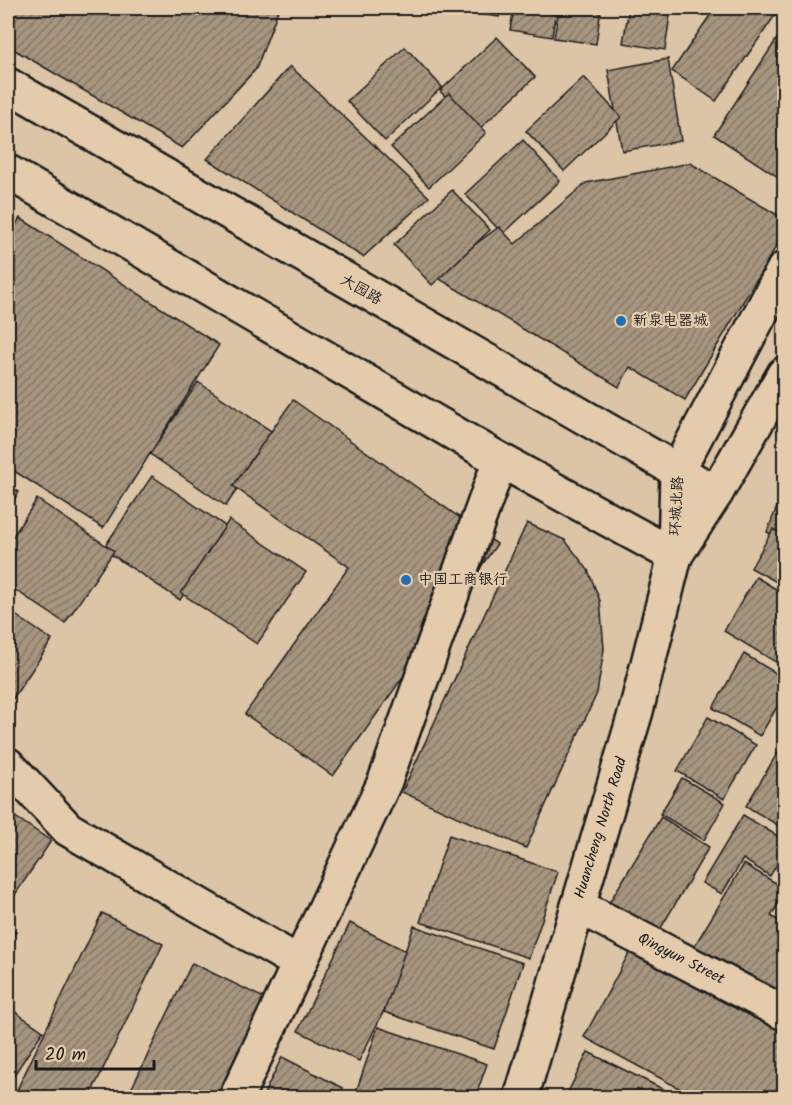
<svg xmlns="http://www.w3.org/2000/svg" width="792" height="1105" font-family="Kalam,'LXGW WenKai TC',sans-serif">
<defs>
<pattern id="building-hatch" width="6" height="6" patternUnits="userSpaceOnUse" patternTransform="scale(1.5)"><rect width="6" height="6" fill="#a6957f"/><path d="M-1 1l2-2M0 6l6-6M5 7l2-2" fill="none" stroke="#867967"/></pattern>
</defs>
<rect width="100%" height="100%" fill="#dcc4a6"/>
<filter id="ink" filterUnits="userSpaceOnUse"><feTurbulence type="fractalNoise" baseFrequency=".0167" numOctaves="2"/><feDisplacementMap in="SourceGraphic" scale="12" xChannelSelector="R" yChannelSelector="G"/><feConvolveMatrix kernelMatrix="1 2 1 2 8 2 1 2 1" color-interpolation-filters="sRGB"/></filter>
<g filter="url(#ink)">
<!-- building -->
<g fill="url(#building-hatch)" stroke="#1c1c1c" stroke-width="1.5">
<polygon points="8,8 279,8 256,69 182,148 8,46"/>
<polygon points="367,8 396,8 395,12"/>
<polygon points="458,8 501,8 499,17 457,11"/>
<polygon points="514,8 556,8 552,37 510,30"/>
<polygon points="559,8 601,8 596,44 554,38"/>
<polygon points="629,8 671,8 665,50 623,43"/>
<polygon points="715,8 780,8 716,101 672,71"/>
<polygon points="784,28 784,167 778,177 714,135"/>
<polygon points="497,37 535,77 477,131 440,91"/>
<polygon points="405,47 442,87 385,141 347,101"/>
<polygon points="668,59 681,141 622,151 608,70"/>
<polygon points="290,66 429,197 363,257 207,159"/>
<polygon points="584,77 621,117 564,171 526,131"/>
<polygon points="449,93 486,133 429,187 391,147"/>
<polygon points="523,140 560,181 503,234 465,194"/>
<polygon points="690,163 784,219 784,233 685,400 630,367 619,387 433,275 499,227 515,244 586,183"/>
<polygon points="452,190 490,230 432,285 394,245"/>
<polygon points="20,218 219,345 103,528 8,467 8,237"/>
<polygon points="198,382 274,433 226,506 150,454"/>
<polygon points="293,400 497,544 333,776 245,714 349,567 233,486"/>
<polygon points="152,476 228,528 180,600 103,549"/>
<polygon points="8,485 19,492 8,509"/>
<polygon points="37,499 114,551 65,623 8,585 8,544"/>
<polygon points="777,507 784,510 784,539 767,532"/>
<polygon points="229,520 306,572 257,644 181,593"/>
<polygon points="527,523 565,540 588,570 600,601 604,649 597,693 526,848 402,792"/>
<polygon points="773,529 784,536 784,586 751,568"/>
<polygon points="756,577 784,594 784,667 724,631"/>
<polygon points="8,610 52,640 8,706"/>
<polygon points="744,654 784,678 784,695 760,736 713,708"/>
<polygon points="708,717 756,745 724,799 677,771"/>
<polygon points="778,752 784,756 784,829 746,806"/>
<polygon points="682,778 725,803 704,840 660,814"/>
<polygon points="8,812 51,841 8,905"/>
<polygon points="743,815 784,840 784,852 770,876 743,859 722,894 702,883"/>
<polygon points="661,817 709,847 655,938 606,908"/>
<polygon points="449,835 558,872 529,958 420,922"/>
<polygon points="744,864 784,888 784,894 771,916 784,924 784,1006 692,950"/>
<polygon points="102,913 163,944 89,1098 13,1098"/>
<polygon points="350,923 412,954 359,1061 298,1031"/>
<polygon points="8,926 16,932 8,946"/>
<polygon points="414,926 523,963 494,1049 384,1012"/>
<polygon points="634,944 784,1026 784,1098 697,1098 584,1037"/>
<polygon points="192,963 264,998 216,1098 127,1098"/>
<polygon points="8,1007 43,1031 8,1084"/>
<polygon points="378,1027 487,1064 475,1098 354,1098"/>
<polygon points="588,1052 681,1098 565,1098"/>
<polygon points="282,1057 343,1088 339,1098 262,1098"/>
</g>
<g fill="none" stroke-linecap="round" stroke-linejoin="round">
<!-- minor casing -->
<g stroke="#1c1c1c" stroke-width="38">
<g id="minor">
<polyline points="675,556 716,493 784,374"/>
<polyline points="8,765 68,829 299,963"/>
<polyline points="578,906 784,1013"/>
<polyline points="236,1098 385,781 500,460"/>
<polyline points="521,1098 636,711 675,556 677,472 784,269"/>
</g>
</g>
<!-- major casing -->
<g stroke="#1c1c1c" stroke-width="38">
<g id="major">
<polyline points="8,85 716,493"/>
<polyline points="8,172 500,460 675,556"/>
</g>
</g>
<!-- minor -->
<use href="#minor" stroke="#e4cbac" stroke-width="33"/>
<!-- major -->
<use href="#major" stroke="#e4cbac" stroke-width="33"/>
</g>
</g>
<!-- markers -->
<g fill="#1f6fb2" stroke="#e4cbac" stroke-width="2">
<circle cx="621" cy="321" r="6"/>
<circle cx="406" cy="580" r="6"/>
</g>
<g text-anchor="middle" dominant-baseline="central" stroke-width="4.5" stroke-linejoin="round" paint-order="stroke">
<!-- street labels -->
<g font-size="15" fill="#1c1c1c" stroke="#e4cbac">
<text transform="translate(361 290) rotate(30)">大园路</text>
<text transform="translate(677 506) rotate(-87)">环城北路</text>
<text transform="translate(601 828) rotate(-73)">Huancheng North Road</text>
<text transform="translate(681 959) rotate(27)">Qingyun Street</text>
</g>
<!-- poi labels -->
<g font-size="15" fill="#1c1c1c" stroke="#e4cbac" text-anchor="start">
<text x="633" y="321">新泉电器城</text>
<text x="418" y="580">中国工商银行</text>
</g>
</g>
<!-- margin -->
<rect width="792" height="1105" fill="none" stroke="#e4cbac" stroke-width="30"/>
<rect x="15" y="15" width="762" height="1075" fill="none" stroke="#1c1c1c" stroke-width="2" filter="url(#ink)"/>
<!-- scale -->
<path d="M36 1060v9h118v-9" fill="none" stroke="#1c1c1c" stroke-width="3"/>
<text x="45" y="1060" font-size="18" fill="#1c1c1c" stroke="#e4cbac" stroke-width="4.5" paint-order="stroke">20 m</text>
</svg>
